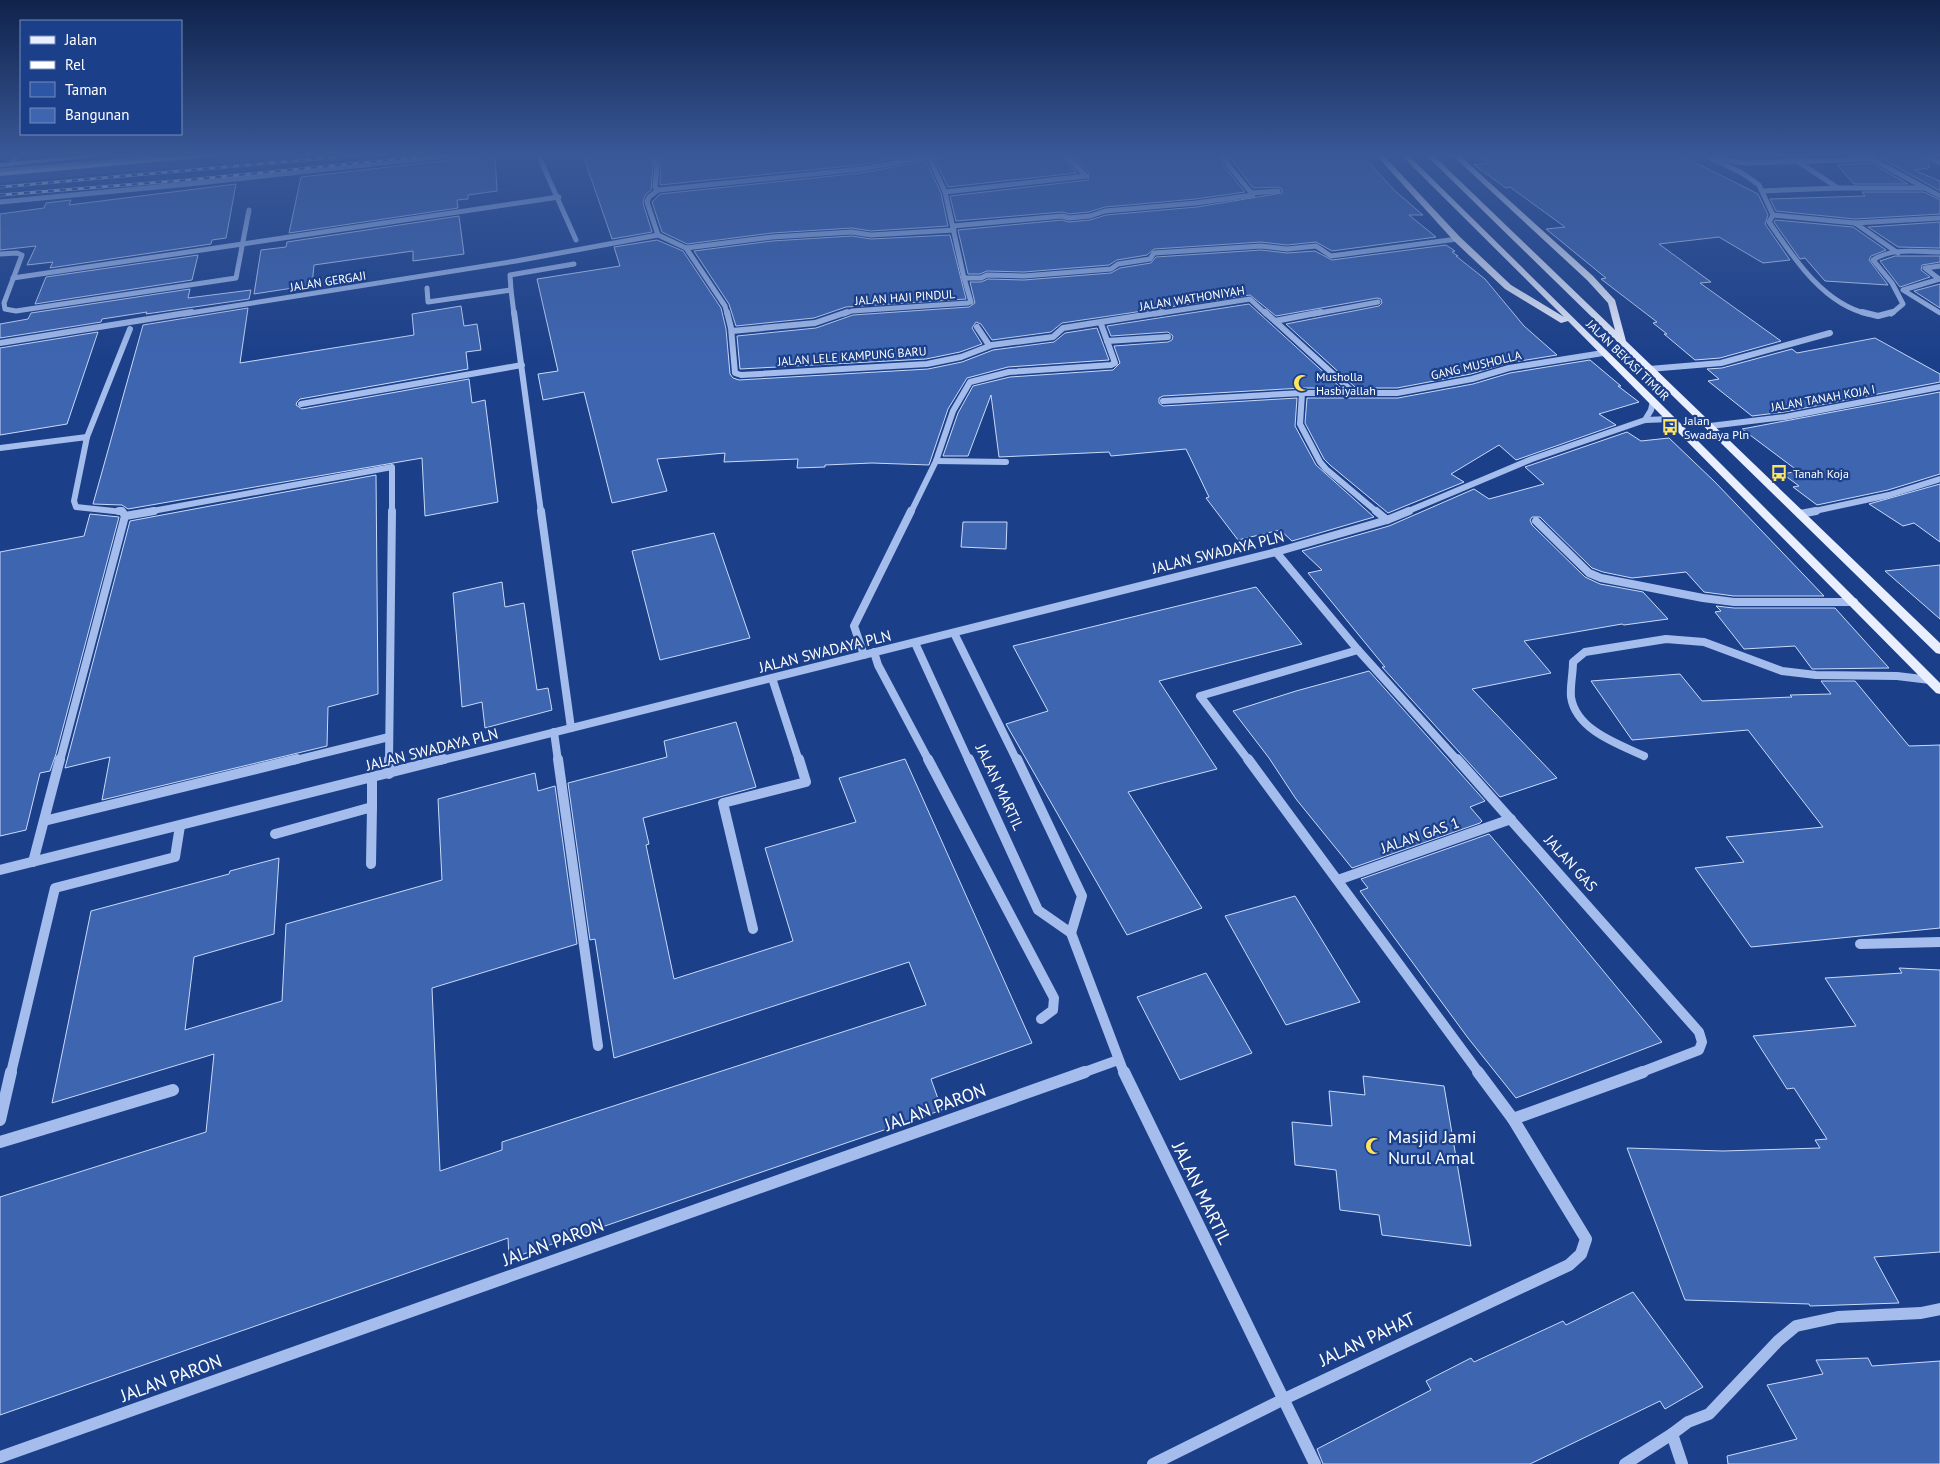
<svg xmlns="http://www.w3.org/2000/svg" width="1940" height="1464" font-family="'PT Sans',sans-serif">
<rect width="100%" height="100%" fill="#1b3f89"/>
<!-- green -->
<g fill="#2e56a7">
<polygon points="111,155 196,155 0,171 0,165"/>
<polygon points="229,155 324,155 0,183 0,174"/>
</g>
<!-- building -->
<g fill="#3e65b0" stroke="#c9daf9">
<polygon points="495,155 497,191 468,195 468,199 457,200 458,208 289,233 301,177"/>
<polygon points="583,155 649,155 653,167 651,190 645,195 643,203 652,232 612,239"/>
<polygon points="658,155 912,155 860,165 660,185 661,166"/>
<polygon points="941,155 1062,155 1077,173 948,187 935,160 939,159"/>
<polygon points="1072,155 1219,155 1226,169 1245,192 1196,199 1105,207 1089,212 1069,214 1062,212 956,221 950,196 1088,180 1089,173"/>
<polygon points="1228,155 1362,155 1395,191 1423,215 1409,215 1436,237 1332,251 1316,242 1287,245 1261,242 1154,249 1147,255 1117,260 1109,265 1024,272 987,271 980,274 968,274 958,230 1062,220 1069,222 1090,220 1106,215 1197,207 1282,193 1282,189 1278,187 1253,188"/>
<polygon points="1477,155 1680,155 1758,194 1768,215 1765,224 1790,260 1763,263 1719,237 1659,244 1711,282 1700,283 1781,341 1720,358 1695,360 1664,334 1667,334 1653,323 1657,322 1601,279 1606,278 1546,229 1565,227 1510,187 1506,188 1474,165 1487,163"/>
<polygon points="1875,155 1920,155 1922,159 1929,162 1929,168 1914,170 1940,181 1940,191"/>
<polygon points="926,161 941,193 948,226 871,231 852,228 772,233 687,244 662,232 652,202 660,194 861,173"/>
<polygon points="1871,163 1908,184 1854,184 1837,165"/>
<polygon points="236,184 226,238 212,240 211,244 50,268 53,262 27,265 36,246 0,250 0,214 44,208 46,203 71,200 69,205"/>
<polygon points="1862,192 1924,192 1940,200 1940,214 1855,219 1776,211 1770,199 1865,196"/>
<polygon points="459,216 464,254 413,261 413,251 314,265 312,285 254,294 261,250 286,247 287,242"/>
<polygon points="1775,220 1853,227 1886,250 1871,256 1869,260 1888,285 1825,281 1805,258 1800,259 1774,222"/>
<polygon points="1940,222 1940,248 1898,247 1868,227"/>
<polygon points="950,235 966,299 846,307 814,318 736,326 729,304 694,251 772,241 852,236 871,239"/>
<polygon points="657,240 683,251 721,308 726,329 730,374 733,378 739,380 928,369 962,362 993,350 1054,342 1065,333 1097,328 1109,360 1008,367 967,378 948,409 929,465 872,463 825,465 825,467 797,468 798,459 724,462 725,453 657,459 667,491 612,503 584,392 543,400 538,374 558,371 537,279 620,266 614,247"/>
<polygon points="1446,245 1455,251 1452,252 1458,256 1456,256 1485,279 1524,326 1557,355 1508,363 1471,374 1397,388 1356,388 1286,324 1379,306 1382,303 1381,299 1377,298 1276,316 1250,295 1062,323 1051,332 992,340 981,324 976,322 972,328 982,344 960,352 926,359 740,369 737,336 816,328 853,315 969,307 975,303 970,282 981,282 988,279 1024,280 1111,273 1120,268 1151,263 1156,257 1261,250 1287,253 1315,251 1332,260"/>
<polygon points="198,255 192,280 35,304 46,277"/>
<polygon points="1895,256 1940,256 1940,262 1922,265 1921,270 1930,277 1900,287 1880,261"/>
<polygon points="1940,284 1940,308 1914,291"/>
<polygon points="190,289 188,298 251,290 249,299 146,314 147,312 102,319 101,322 0,338 0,324 28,319 31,313"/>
<polygon points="1249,304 1341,388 1302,388 1163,396 1159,398 1159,403 1163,406 1297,398 1295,426 1316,465 1374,517 1292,541 1280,530 1238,540 1206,498 1209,497 1186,449 1111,456 1109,452 999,457 991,395 968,456 943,456 958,413 973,386 1010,377 1113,370 1120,363 1114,346 1168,342 1172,340 1173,336 1168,332 1111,336 1107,326"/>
<polygon points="461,306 464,326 477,324 481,350 466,352 468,369 300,399 297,402 296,405 302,409 469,379 472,403 485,400 498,502 425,516 422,458 128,509 122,505 93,504 143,325 248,308 240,363 414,335 412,314"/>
<polygon points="98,332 67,424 0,435 0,348"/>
<polygon points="1875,338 1940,374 1940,382 1784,412 1752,416 1708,381 1719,379 1707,369 1722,368 1792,349 1797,353"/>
<polygon points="1590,360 1621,386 1618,386 1639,402 1599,414 1616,425 1516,460 1499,445 1451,474 1464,482 1388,513 1330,465 1324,459 1305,423 1307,398 1398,398 1473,384 1510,373"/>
<polygon points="1940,392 1940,474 1888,490 1817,505 1793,487 1799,486 1783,474 1798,471 1742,429"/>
<polygon points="1627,432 1641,441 1669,438 1715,482 1824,596 1734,596 1704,592 1686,572 1632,578 1603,572 1592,568 1540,517 1532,517 1530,520 1532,525 1585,577 1600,584 1643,592 1668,619 1624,625 1622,624 1524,641 1551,673 1472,689 1557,778 1500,797 1382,667 1385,667 1308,573 1322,570 1302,551 1389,526 1474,489 1489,499 1544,484 1525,467"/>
<polygon points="376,475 378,694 328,707 327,746 102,800 110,757 65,768 130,521"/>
<polygon points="1940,484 1940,542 1914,523 1903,526 1869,504"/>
<polygon points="90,514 119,517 56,754 50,771 40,773 26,830 0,836 0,552 84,536"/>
<polygon points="963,522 1007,522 1006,549 961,547"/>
<polygon points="714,533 750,638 660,660 632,551"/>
<polygon points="1940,565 1940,619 1885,571"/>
<polygon points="502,582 505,607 524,603 537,690 548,688 552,710 485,728 482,702 462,707 453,593"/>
<polygon points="1256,587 1302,644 1159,681 1217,769 1128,792 1202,908 1127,935 1006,724 1048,711 1013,646"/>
<polygon points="1716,606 1734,608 1835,608 1889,668 1812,669 1795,646 1744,649 1715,612 1721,611"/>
<polygon points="1369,671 1485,801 1470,807 1482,821 1480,823 1352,868 1296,799 1269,758 1233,711 1296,691"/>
<polygon points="1680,674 1702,701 1792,697 1790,695 1831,694 1821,681 1855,681 1909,746 1940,745 1940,928 1751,947 1695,868 1744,862 1726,837 1823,827 1748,730 1632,740 1591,681"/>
<polygon points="736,722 756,787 643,818 649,844 646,845 674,979 793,941 765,848 856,822 839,778 905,759 1032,1043 931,1079 942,1110 509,1259 508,1238 0,1415 0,1197 206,1132 214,1054 52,1103 91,911 229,874 230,871 279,858 274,934 194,957 185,1030 282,1001 286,924 442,880 438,799 535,773 538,791 555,786 577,944 432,988 440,1171 502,1150 502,1142 926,1005 909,962 614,1058 595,939 590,940 568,783 667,757 664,741"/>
<polygon points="1489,834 1534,887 1662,1042 1516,1098 1468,1038 1360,891 1368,888 1361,879"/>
<polygon points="1295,896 1360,1002 1286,1025 1225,916"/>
<polygon points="1899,968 1940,970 1940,1252 1874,1257 1899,1303 1810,1306 1809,1304 1685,1300 1627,1148 1723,1151 1820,1148 1815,1140 1827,1139 1794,1088 1787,1089 1753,1036 1856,1026 1825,978 1902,973"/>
<polygon points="1206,973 1252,1053 1180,1080 1137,997"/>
<polygon points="1363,1076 1444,1086 1471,1246 1382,1235 1379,1215 1340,1210 1336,1170 1295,1165 1292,1122 1332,1126 1329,1091 1365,1095"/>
<polygon points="1633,1292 1703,1387 1665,1409 1660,1401 1530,1464 1323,1464 1317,1449 1431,1390 1426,1381 1471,1358 1474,1362 1563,1321 1566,1325"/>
<polygon points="1868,1358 1872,1366 1940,1361 1940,1464 1728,1464 1727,1456 1797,1439 1767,1385 1823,1374 1816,1360"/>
</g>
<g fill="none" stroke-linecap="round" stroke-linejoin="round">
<!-- minor-far4 -->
<g stroke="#a4bdec" stroke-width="5">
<polyline points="653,155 657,166 655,187 658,190"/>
<path d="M1705,155L1742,173L1759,185L1773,215L1769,222C1793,257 1823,304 1868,314"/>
<polyline points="1719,155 1726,160 1745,163 1873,159"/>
<polyline points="1924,155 1940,163"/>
<polyline points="929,157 945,192 964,278"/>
<polyline points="1868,157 1940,196"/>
<polyline points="540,159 576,240"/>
<polyline points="1797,161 1838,188"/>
<polyline points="11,164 17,155"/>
<polyline points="0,171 196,155"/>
<polyline points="1762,191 1838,188 1923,188"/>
<polyline points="945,192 1086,176 1066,155"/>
<polyline points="1251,193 1278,191"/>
<polyline points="0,202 199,183 456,155"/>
<polyline points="1773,215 1855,223"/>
<polyline points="953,226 1062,216 1069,218 1090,216 1105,211 1196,203 1253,195 1229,166 1223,155"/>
<polyline points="686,248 772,237 852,232 871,235 954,230"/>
<polyline points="1898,253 1855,223 1940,218"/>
<polyline points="0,254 17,253 22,255 4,303 5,309 16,311 236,278 249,210"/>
<polyline points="13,278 559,197"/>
<polyline points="1939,279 1925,268 1940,266"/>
<polyline points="1940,279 1903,290 1940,313"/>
<polyline points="427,288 428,302 511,290 514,314"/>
<polyline points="511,290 510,275 574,264"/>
<polyline points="184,314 516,261 658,235"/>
<polyline points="727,314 725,306 686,248 658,235 647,202 649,197 658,190 861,169 937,155"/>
<polyline points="844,314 852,311 968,303 971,302 964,278 981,278 987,275 1024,276 1111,269 1118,264 1150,259 1154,253 1261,246 1287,249 1316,246 1331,256 1457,239"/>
<polyline points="1155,314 1250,299 1266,314"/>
<polyline points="1314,314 1378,302"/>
<path d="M1891,314L1903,304L1892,283L1873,260C1892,247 1918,252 1940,252"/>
</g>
<!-- minor-far3 -->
<g stroke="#a4bdec" stroke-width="6">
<polyline points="514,312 541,512"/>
<polyline points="727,312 731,328 735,373 741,375 927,364 961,357 992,345 1053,337 1063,328 1163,312"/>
<polyline points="1265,312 1354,393 1302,393 1300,424 1320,462 1326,469 1377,512"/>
<polyline points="1862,312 1878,316 1893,312"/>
<polyline points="1275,321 1321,312"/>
<polyline points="977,327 989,345"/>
<polyline points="732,331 815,323 847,312"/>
<polyline points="1107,341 1168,337"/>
<polyline points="0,343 192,312"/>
<polyline points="1649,369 1721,363 1830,333"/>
<polyline points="1354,393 1397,393 1472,379 1509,368 1603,353"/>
<polyline points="1163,401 1302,393"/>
<polyline points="301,404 522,365"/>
<polyline points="1645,420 1651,410 1653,401"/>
<polyline points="1710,426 1785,417 1940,387"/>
<polyline points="87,437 130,329"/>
<polyline points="0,448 87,437 74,501 76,507 123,512"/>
<polyline points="936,461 1006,462"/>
<polyline points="147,512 392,467 392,512"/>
<polyline points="911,512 936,461 953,411 970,382 1009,372 1111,365 1115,363 1101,324"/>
<polyline points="1406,512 1532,459 1645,420 1671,419"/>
<polyline points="1810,512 1889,495 1940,479"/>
</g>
<!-- minor-far2 -->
<g stroke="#a4bdec" stroke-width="8">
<polyline points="541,511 571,728"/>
<polyline points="1376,511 1387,520"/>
<polyline points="1800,514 1816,511"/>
<polyline points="125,516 154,511"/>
<polyline points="1536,521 1589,573 1601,578 1703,598 1734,602 1854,602"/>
<polyline points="1276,552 1358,650 1458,761"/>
<polyline points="954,633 1017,761"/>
<polyline points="915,643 969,761"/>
<polyline points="874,652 878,665 929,761"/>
<polyline points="864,655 854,626 911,511"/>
<polyline points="772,678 799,761"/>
<polyline points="554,732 558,761"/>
<path d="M1644,756C1618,744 1576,730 1571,697C1570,685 1573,674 1573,662L1585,652L1666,639L1704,642L1782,671L1816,675L1897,676L1930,680"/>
<polyline points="60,761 125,516 122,511 119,511"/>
<polyline points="292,761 389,737"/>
<polyline points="389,761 392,511"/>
<polyline points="439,761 1276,552 1387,520 1409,511"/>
<polyline points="1249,761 1200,696 1358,650"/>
</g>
<!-- minor-far1 -->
<g stroke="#a4bdec" stroke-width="10">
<polyline points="558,759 598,1046"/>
<polyline points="928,759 1054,998 1053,1010 1041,1019"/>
<polyline points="969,759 1038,910 1071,933 1124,1073"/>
<polyline points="1017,759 1082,896 1071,933"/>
<polyline points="1248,759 1479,1073"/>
<polyline points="1457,759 1699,1032 1702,1042 1699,1050 1639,1073"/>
<polyline points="389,774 389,759"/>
<polyline points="372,778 372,807"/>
<polyline points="44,821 297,759"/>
<polyline points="275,834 372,807 371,864"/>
<polyline points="33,862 60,759"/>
<polyline points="0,870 444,759"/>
<polyline points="1338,880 1511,819"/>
<polyline points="753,929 723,803 806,782 799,759"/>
<polyline points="1860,944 1940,942"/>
<polyline points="11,1073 55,888 175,857 180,826"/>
<polyline points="1082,1073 1118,1060"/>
</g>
<!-- minor -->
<g stroke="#a4bdec" stroke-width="12">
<polyline points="1124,1072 1315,1464"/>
<polyline points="1513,1119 1643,1072"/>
<polyline points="0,1120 11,1072"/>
<polyline points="0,1142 173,1090"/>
<polyline points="0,1457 1085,1072"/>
<polyline points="1153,1464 1282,1400 1569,1265 1581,1254 1586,1239 1513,1119 1478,1072"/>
<polyline points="1625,1464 1672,1434"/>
<polyline points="1682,1464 1672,1434 1688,1422 1709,1414 1778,1341 1796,1326 1838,1317 1921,1313 1940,1309"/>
</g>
<!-- major -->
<g fill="#eaefff" fill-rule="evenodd">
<polygon points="87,155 114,155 0,167 0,163"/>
<polygon points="203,155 232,155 0,176 0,172"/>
<polygon points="1376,155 1383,155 1460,237 1511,285 1564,317 1401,155 1408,155 1656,399 1940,683 1940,694 1936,693 1568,321 1561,323 1505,289 1454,241"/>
<polygon points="1426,155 1433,155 1615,330 1608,303 1587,280 1452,155 1459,155 1593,276 1615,300 1626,341 1940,643 1940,654 1936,653"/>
</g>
<!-- rail casing -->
<g stroke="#fff" stroke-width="3">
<g id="rail">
<polyline points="0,187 361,155"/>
<polyline points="0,195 188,180 440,155"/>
</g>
</g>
<!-- rail -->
<use href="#rail" stroke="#1b3f89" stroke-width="2" stroke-dasharray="6" stroke-linecap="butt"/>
</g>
<!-- sky -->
<linearGradient id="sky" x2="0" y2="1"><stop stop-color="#0f234b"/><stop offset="0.43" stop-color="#395897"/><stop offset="1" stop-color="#395897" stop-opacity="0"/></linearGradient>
<rect width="1940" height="360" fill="url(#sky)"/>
<!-- icons -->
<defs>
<g id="mosque-bare" transform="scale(1.35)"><path d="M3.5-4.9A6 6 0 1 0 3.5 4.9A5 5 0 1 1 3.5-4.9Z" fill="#fee260" stroke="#1b3f89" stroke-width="2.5" paint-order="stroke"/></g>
<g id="bus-bare" transform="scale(1.35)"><path d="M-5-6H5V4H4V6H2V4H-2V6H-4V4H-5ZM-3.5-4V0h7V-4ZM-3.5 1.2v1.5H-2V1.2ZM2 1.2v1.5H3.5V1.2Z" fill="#fee260" stroke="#1b3f89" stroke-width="2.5" paint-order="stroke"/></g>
</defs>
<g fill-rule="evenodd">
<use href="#mosque-bare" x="1302" y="383"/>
<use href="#bus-bare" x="1670" y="427"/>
<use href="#bus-bare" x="1779" y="473"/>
<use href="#mosque-bare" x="1374" y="1146"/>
</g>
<g text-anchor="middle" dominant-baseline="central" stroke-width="4.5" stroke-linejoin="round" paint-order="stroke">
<!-- far-street labels -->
<g font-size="12" fill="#fff" stroke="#1b3f89">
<text transform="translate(328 281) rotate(-9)">JALAN GERGAJI</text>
<text transform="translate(905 297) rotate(-4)">JALAN HAJI PINDUL</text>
<text transform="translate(1192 298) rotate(-9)">JALAN WATHONIYAH</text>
<text transform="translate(852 356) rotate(-4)">JALAN LELE KAMPUNG BARU</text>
<text transform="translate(1628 360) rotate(44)">JALAN BEKASI TIMUR</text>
<text transform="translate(1476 365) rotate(-13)">GANG MUSHOLLA</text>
<text transform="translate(1823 398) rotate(-10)">JALAN TANAH KOJA I</text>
</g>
<!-- far-poi labels -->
<g font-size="12" fill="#fff" stroke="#1b3f89" text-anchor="start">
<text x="1316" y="376">Musholla<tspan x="1316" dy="14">Hasbiyallah</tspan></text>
<text x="1684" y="420">Jalan<tspan x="1684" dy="14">Swadaya Pln</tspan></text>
<text x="1793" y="473">Tanah Koja</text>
</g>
<!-- street labels -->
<g font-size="15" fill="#fff" stroke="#1b3f89">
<text transform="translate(1218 552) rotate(-14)">JALAN SWADAYA PLN</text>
<text transform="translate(825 651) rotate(-14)">JALAN SWADAYA PLN</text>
<text transform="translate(432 749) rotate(-14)">JALAN SWADAYA PLN</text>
<text transform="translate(1000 787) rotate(65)">JALAN MARTIL</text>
<text transform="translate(1420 835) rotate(-19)">JALAN GAS 1</text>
<text transform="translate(1571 863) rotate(48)">JALAN GAS</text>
</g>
<!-- near-street labels -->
<g font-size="18" fill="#fff" stroke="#1b3f89">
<text transform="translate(935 1107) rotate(-20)">JALAN PARON</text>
<text transform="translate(1202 1193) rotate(64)">JALAN MARTIL</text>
<text transform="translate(553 1242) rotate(-20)">JALAN PARON</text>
<text transform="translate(1367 1339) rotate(-25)">JALAN PAHAT</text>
<text transform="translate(171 1378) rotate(-20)">JALAN PARON</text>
</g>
<!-- near-poi labels -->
<g font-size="18" fill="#fff" stroke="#1b3f89" text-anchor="start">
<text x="1388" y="1136">Masjid Jami<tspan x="1388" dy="21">Nurul Amal</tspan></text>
</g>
</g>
<!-- legend -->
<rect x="20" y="20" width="162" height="115" fill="#1b3f89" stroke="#768cb8"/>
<rect x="30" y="36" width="25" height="8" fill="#eaefff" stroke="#768cb8"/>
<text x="65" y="45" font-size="15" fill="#ffffff">Jalan</text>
<rect x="30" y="61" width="25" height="8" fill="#ffffff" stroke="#768cb8"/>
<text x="65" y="70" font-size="15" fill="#ffffff">Rel</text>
<rect x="30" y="82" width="25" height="15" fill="#2e56a7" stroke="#768cb8"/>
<text x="65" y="95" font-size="15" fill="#ffffff">Taman</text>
<rect x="30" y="108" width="25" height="15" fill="#3e65b0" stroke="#768cb8"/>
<text x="65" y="120" font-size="15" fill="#ffffff">Bangunan</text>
</svg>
